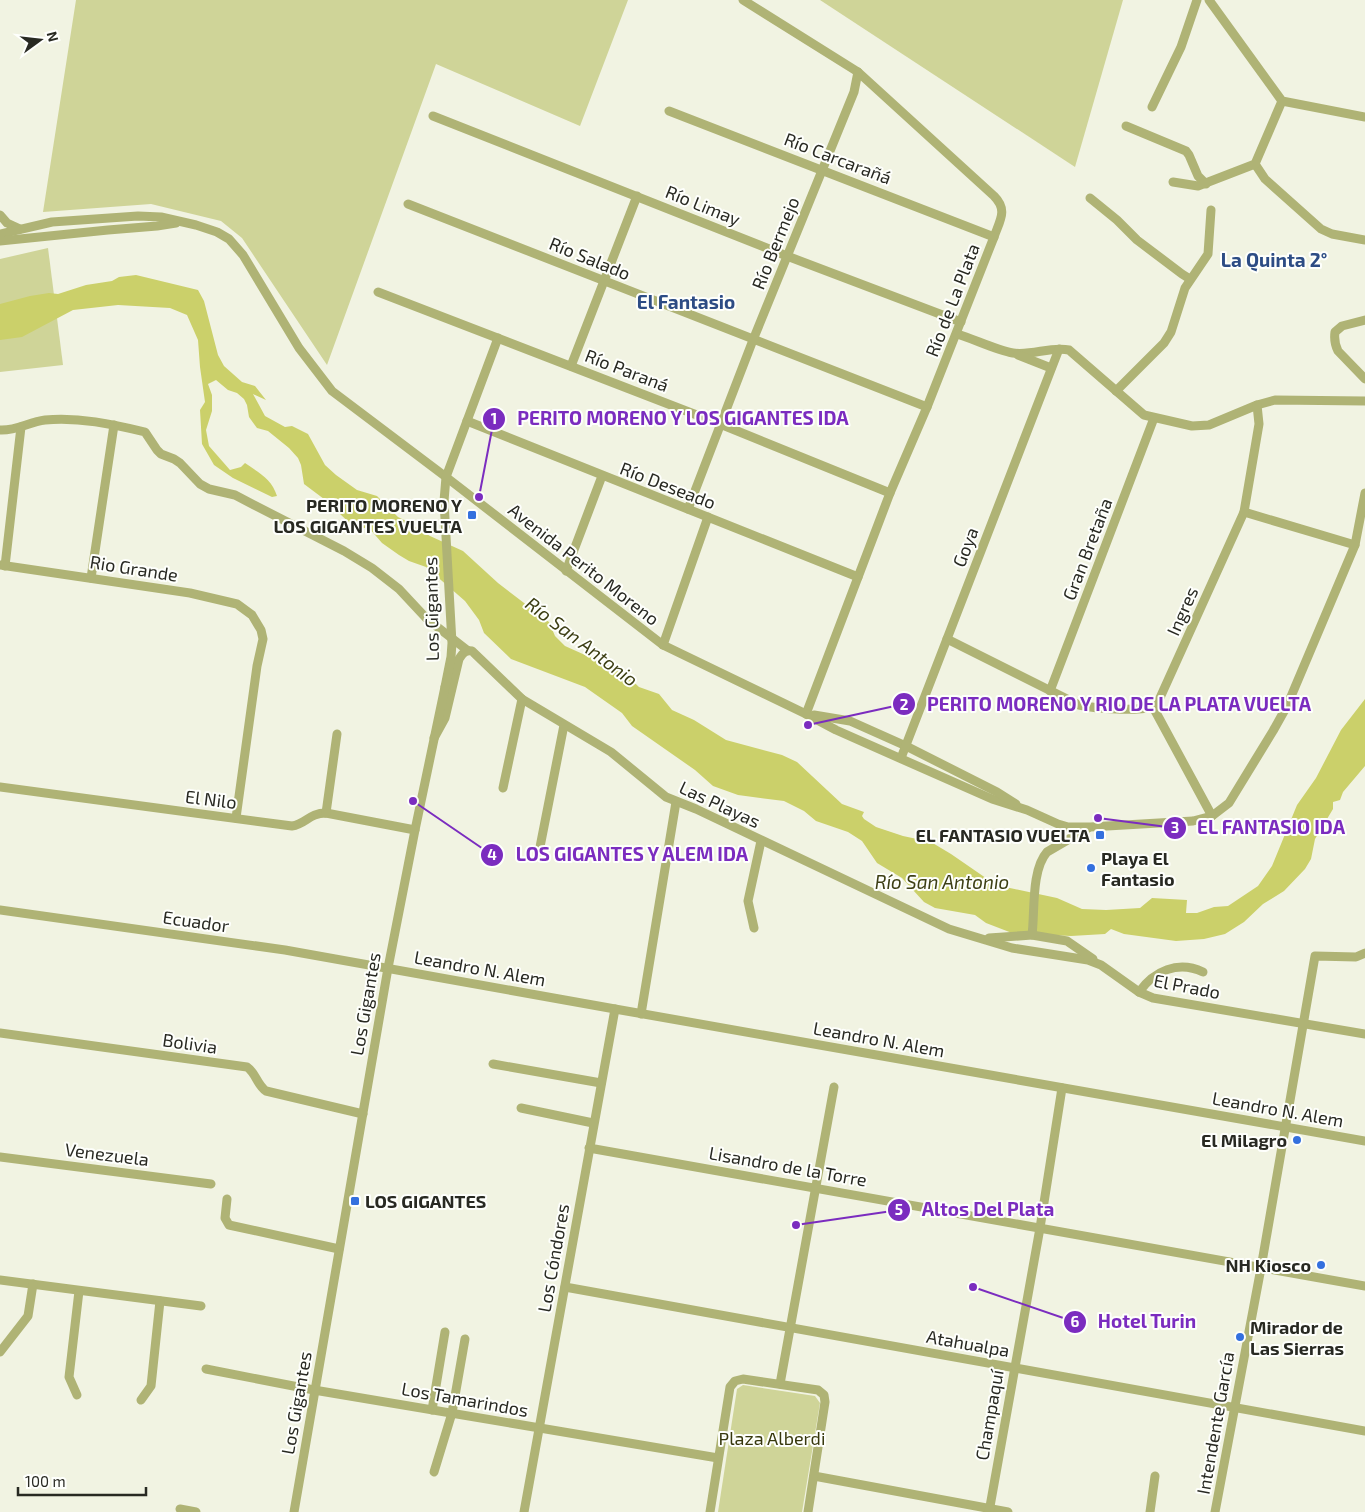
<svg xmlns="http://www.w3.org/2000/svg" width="1365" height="1512" font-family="'Exo 2',sans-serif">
<rect width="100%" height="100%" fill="#f1f3e2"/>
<!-- green -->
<g fill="#cfd498">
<polygon points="76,0 628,0 580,126 436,64 327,365 242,238 221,221 151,204 43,212"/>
<polygon points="820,0 1123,0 1075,167"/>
<polygon points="48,248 63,365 0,372 0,259"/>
<polygon points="743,1385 815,1396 820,1403 802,1512 718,1512 737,1389"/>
</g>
<!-- water -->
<path fill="#cbd06a" d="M136,275L198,290L204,301L218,355L224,366L242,382L255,386L266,400L253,394L265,416L285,427L292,426L308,434L325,465L336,475L357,490L377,496L398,517L406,521L430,536L463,551L498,583L549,622L555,636L565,646L623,672L639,687L659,694L672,710L694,720L726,740L782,755L797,762L842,804L864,812L862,816L864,819L876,827L903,836L931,842L951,854L996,885L1057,898L1082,909L1106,910L1140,908L1152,898L1187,900L1186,913H1197L1214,907L1228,906L1258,886L1272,866L1297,805L1316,778L1341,730L1365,699V766L1343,792L1340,800L1333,802V809L1315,839L1311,859L1305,869L1284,891L1263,904L1244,922L1225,934L1204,939L1176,941L1124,934L1111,929L1105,934L1071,936L1012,933L986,923L975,915L935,908L924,902L902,878L877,863L862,841L848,832L816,821L804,811L784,801L738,795L713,786L695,770L632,726L622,713L585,687L511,659L484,633L479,620L465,601L426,567L409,561L399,555L382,543L369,528H355L324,499L304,484L301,465L298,458L289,448L268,431L257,428L249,417L247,405L244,399L237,393L228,390L216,380L208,384L212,395V411L206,430L209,446L230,470L241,467L245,463C259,473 272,479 277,496L272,497L233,478L214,465L202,444L200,410L205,402L200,367L198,340L187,315L170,308L118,305L73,310L22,337L0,340V304L30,296L49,293L58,294L86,285L112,281L119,277Z"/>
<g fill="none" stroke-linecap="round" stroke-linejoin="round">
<!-- street -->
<g stroke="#afb375" stroke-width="9">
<path d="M743,0L858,72L994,196C1008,210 1000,220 994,237L927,407L890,493L806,714"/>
<polyline points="1209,0 1282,101 1365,117"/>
<polyline points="1152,107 1181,47 1197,0"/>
<polyline points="669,111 994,237"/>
<polyline points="433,116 787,256 961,322"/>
<polyline points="1126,126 1186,151 1189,155 1198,176 1206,184"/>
<polyline points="1255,164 1265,179 1321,229 1332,234 1365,240"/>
<polyline points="1173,182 1198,186 1255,164 1282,101"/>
<polyline points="1090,198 1117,220 1137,240 1182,274 1190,279"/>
<polyline points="408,204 927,407"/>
<polyline points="0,215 7,223 20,229"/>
<polyline points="0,234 52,222 138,216 161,217 196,225 217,232 229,239 243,255 299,348 332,391 446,477 663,645 806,714 836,730 992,799 1027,810 1058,824 1068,827 1090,827 1193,821 1212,816 1229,803 1273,731 1287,706 1355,545 1365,493"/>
<polyline points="0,241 108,230 157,226 176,223"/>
<polyline points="378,292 720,424 890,493"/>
<path d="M1365,320L1342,326L1335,332C1334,339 1335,345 1338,351L1365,379"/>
<path d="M957,334C974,339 996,350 1013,353C1032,356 1051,346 1069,350L1144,415L1192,426L1209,425L1257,405L1275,400L1365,401"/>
<polyline points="1018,355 1051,368"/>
<polyline points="571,366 637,196"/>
<polyline points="1116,391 1164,343 1171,332 1185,288 1208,254 1211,210"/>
<polyline points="467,421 858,577"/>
<path d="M0,430C16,431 29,422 45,420C79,417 112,424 145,432L157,450L161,454L174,459L180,463L200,484L209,489L235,495L254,505L344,551L372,568L399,589L427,619L467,650"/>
<polyline points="444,501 446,477 498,338"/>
<polyline points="688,509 753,340 854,92 858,72"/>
<polyline points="1244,512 1355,545"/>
<polyline points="0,565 190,593 237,604 252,615 261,630 263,639 257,666 236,818"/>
<polyline points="5,566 21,427"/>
<polyline points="566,571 602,476"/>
<polyline points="91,578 114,425"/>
<path d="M947,639L1079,705C1098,709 1135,711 1153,707"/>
<polyline points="663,645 708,517"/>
<polyline points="1050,691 1154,418"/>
<polyline points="1153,707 1159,700 1244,512 1259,424 1257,405"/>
<polyline points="1153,707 1212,816"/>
<polyline points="814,715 850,721 906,746 997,792 1016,804"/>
<path d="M434,738L445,718L459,659C463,653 465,650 472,651L522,699L611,752L666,797L696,809L949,929L1012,948L1088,960L1101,965L1139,992L1153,998L1365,1034"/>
<polyline points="901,758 1059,349"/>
<path d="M0,787L292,826C306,824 309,813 326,813L415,830"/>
<polyline points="503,788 522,699"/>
<polyline points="326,813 337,734"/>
<polyline points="539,852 564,725"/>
<polyline points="0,910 285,950 615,1009 1365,1141"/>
<polyline points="754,928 748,901 761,841"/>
<polyline points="1032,935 1067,941 1093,959"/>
<path d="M989,938L1032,935C1035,912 1031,870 1047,852L1088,828"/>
<path d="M1139,992C1154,971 1178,960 1203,972"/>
<polyline points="641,1014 676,802"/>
<path d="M0,1033L247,1067C256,1073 257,1085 266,1091L363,1114"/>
<polyline points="493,1064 601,1083"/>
<polyline points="521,1108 593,1123"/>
<polyline points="589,1148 1365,1286"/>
<polyline points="0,1157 211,1184"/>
<polyline points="227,1199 225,1218 229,1225 339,1249"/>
<polyline points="0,1280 201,1306"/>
<polyline points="565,1287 1365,1431"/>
<polyline points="0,1352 28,1316 33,1284"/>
<polyline points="206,1369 314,1390 718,1458"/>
<polyline points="780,1384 834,1087"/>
<polyline points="77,1395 69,1377 79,1291"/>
<polyline points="141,1400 151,1386 160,1301"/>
<polyline points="432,1410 445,1332"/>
<polyline points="434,1472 452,1413 465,1339"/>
<polyline points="814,1476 1008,1512"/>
<polyline points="180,1509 196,1512"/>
<polyline points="294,1512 388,968 415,830 445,687"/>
<polyline points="524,1512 615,1009"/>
<polyline points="710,1512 730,1387 735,1381 743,1379 818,1390 824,1395 825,1402 808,1512"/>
<polyline points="989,1512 1040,1228 1062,1088"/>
<polyline points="1150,1512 1155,1476"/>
<polyline points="1215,1512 1261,1268 1315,956 1356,957 1365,953"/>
</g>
<!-- street-bridge -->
<polyline stroke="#afb375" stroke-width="9" points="444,501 452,643 451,657 445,687"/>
</g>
<!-- markers -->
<g fill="#3470de" stroke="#fefffc" stroke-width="2">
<rect x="467" y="510" width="10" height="10" rx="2.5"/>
<rect x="1095" y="830" width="10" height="10" rx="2.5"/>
<circle cx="1091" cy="868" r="5"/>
<circle cx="1297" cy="1140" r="5"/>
<rect x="350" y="1196" width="10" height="10" rx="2.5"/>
<circle cx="1321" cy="1265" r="5"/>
<circle cx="1240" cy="1337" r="5"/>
</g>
<g text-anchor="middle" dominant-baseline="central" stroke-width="4" stroke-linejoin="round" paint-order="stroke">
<!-- street labels -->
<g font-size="18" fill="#282922" stroke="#fefffc">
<text transform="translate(838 158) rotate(21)">Río Carcarañá</text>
<text transform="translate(703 205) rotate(22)">Río Limay</text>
<text transform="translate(775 243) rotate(-68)">Río Bermejo</text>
<text transform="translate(590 258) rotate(22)">Río Salado</text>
<text transform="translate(952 300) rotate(-69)">Río de La Plata</text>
<text transform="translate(627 370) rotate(21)">Río Paraná</text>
<text transform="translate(668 485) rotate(21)">Río Deseado</text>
<text transform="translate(965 547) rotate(-69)">Goya</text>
<text transform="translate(1087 549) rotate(-69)">Gran Bretaña</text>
<text transform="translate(584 564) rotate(38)">Avenida Perito Moreno</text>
<text transform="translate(134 568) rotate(9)">Rio Grande</text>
<text transform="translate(431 609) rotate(-91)">Los Gigantes</text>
<text transform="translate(1182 611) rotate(-66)">Ingres</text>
<text transform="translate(211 799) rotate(7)">El Nilo</text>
<text transform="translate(720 804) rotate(25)">Las Playas</text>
<text transform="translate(196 921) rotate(8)">Ecuador</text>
<text transform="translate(480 968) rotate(10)">Leandro N. Alem</text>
<text transform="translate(1187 986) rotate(11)">El Prado</text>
<text transform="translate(365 1004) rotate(-80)">Los Gigantes</text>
<text transform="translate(879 1039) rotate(10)">Leandro N. Alem</text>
<text transform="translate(190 1043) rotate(8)">Bolivia</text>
<text transform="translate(1278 1109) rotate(10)">Leandro N. Alem</text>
<text transform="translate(107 1154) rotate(7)">Venezuela</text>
<text transform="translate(788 1166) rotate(10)">Lisandro de la Torre</text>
<text transform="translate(553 1258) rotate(-80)">Los Cóndores</text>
<text transform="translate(968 1343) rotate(10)">Atahualpa</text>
<text transform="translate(465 1399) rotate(10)">Los Tamarindos</text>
<text transform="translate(296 1403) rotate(-80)">Los Gigantes</text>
<text transform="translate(989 1415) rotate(-80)">Champaquí</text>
<text transform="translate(1215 1423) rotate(-80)">Intendente García</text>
</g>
<!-- poi labels -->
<g font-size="18" font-weight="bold" fill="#282922" stroke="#fefffc" text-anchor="end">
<text x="462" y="505">PERITO MORENO Y<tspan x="462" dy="21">LOS GIGANTES VUELTA</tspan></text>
<text x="1090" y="835">EL FANTASIO VUELTA</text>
<text x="1101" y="858" text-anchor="start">Playa El<tspan x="1101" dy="21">Fantasio</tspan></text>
<text x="1287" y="1140">El Milagro</text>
<text x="365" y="1201" text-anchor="start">LOS GIGANTES</text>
<text x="1311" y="1265">NH Kiosco</text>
<text x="1250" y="1327" text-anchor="start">Mirador de<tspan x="1250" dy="21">Las Sierras</tspan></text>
</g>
<!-- park labels -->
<g font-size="18" fill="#37380d" stroke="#fefffc">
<text x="772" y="1438">Plaza Alberdi</text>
</g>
<!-- neighbourhood labels -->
<g font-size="19" font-weight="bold" fill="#2d4c84" stroke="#fefffc">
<text x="1274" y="259">La Quinta 2°</text>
<text x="686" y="301">El Fantasio</text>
</g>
<!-- water labels -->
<g font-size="19" font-style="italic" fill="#3d3f14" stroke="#fefffc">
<text transform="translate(582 641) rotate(37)">Río San Antonio</text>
<text x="942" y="881">Río San Antonio</text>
</g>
</g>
<!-- callouts -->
<path fill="none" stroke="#7b2cbf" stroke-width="2" d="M479 497L494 419M808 725L904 704M1098 818L1175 828M413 801L492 855M796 1225L899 1210M973 1287L1075 1322"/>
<g fill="#7b2cbf" stroke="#fefffc" stroke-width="2">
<circle cx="479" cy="497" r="5"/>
<circle cx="808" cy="725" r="5"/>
<circle cx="1098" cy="818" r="5"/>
<circle cx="413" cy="801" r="5"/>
<circle cx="796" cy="1225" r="5"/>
<circle cx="973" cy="1287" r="5"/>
<circle cx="494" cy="419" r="12"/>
<circle cx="904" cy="704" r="12"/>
<circle cx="1175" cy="828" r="12"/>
<circle cx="492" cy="855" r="12"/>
<circle cx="899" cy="1210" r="12"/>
<circle cx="1075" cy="1322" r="12"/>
</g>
<g font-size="15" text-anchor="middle" font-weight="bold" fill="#fff">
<text x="494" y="424">1</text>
<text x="904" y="710">2</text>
<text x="1175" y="833">3</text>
<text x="492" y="860">4</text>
<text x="899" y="1215">5</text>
<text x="1075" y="1327">6</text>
</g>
<g font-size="19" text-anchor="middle" font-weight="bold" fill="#7b2cbf" stroke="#fefffc" stroke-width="4" stroke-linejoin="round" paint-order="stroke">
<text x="683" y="425">PERITO MORENO Y LOS GIGANTES IDA</text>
<text x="1119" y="711">PERITO MORENO Y RIO DE LA PLATA VUELTA</text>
<text x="1271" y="834">EL FANTASIO IDA</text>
<text x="632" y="861">LOS GIGANTES Y ALEM IDA</text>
<text x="988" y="1216">Altos Del Plata</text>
<text x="1147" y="1328">Hotel Turin</text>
</g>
<!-- north arrow -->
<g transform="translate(40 40) rotate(75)" stroke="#fefffc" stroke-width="4" paint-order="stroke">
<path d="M0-4L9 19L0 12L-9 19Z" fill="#282922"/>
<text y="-8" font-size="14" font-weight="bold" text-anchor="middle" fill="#282922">N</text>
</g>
<!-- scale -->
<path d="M18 1487v8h128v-8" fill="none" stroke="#282922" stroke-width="2.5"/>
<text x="25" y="1487" font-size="15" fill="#282922" stroke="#fefffc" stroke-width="4" paint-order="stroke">100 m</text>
</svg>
